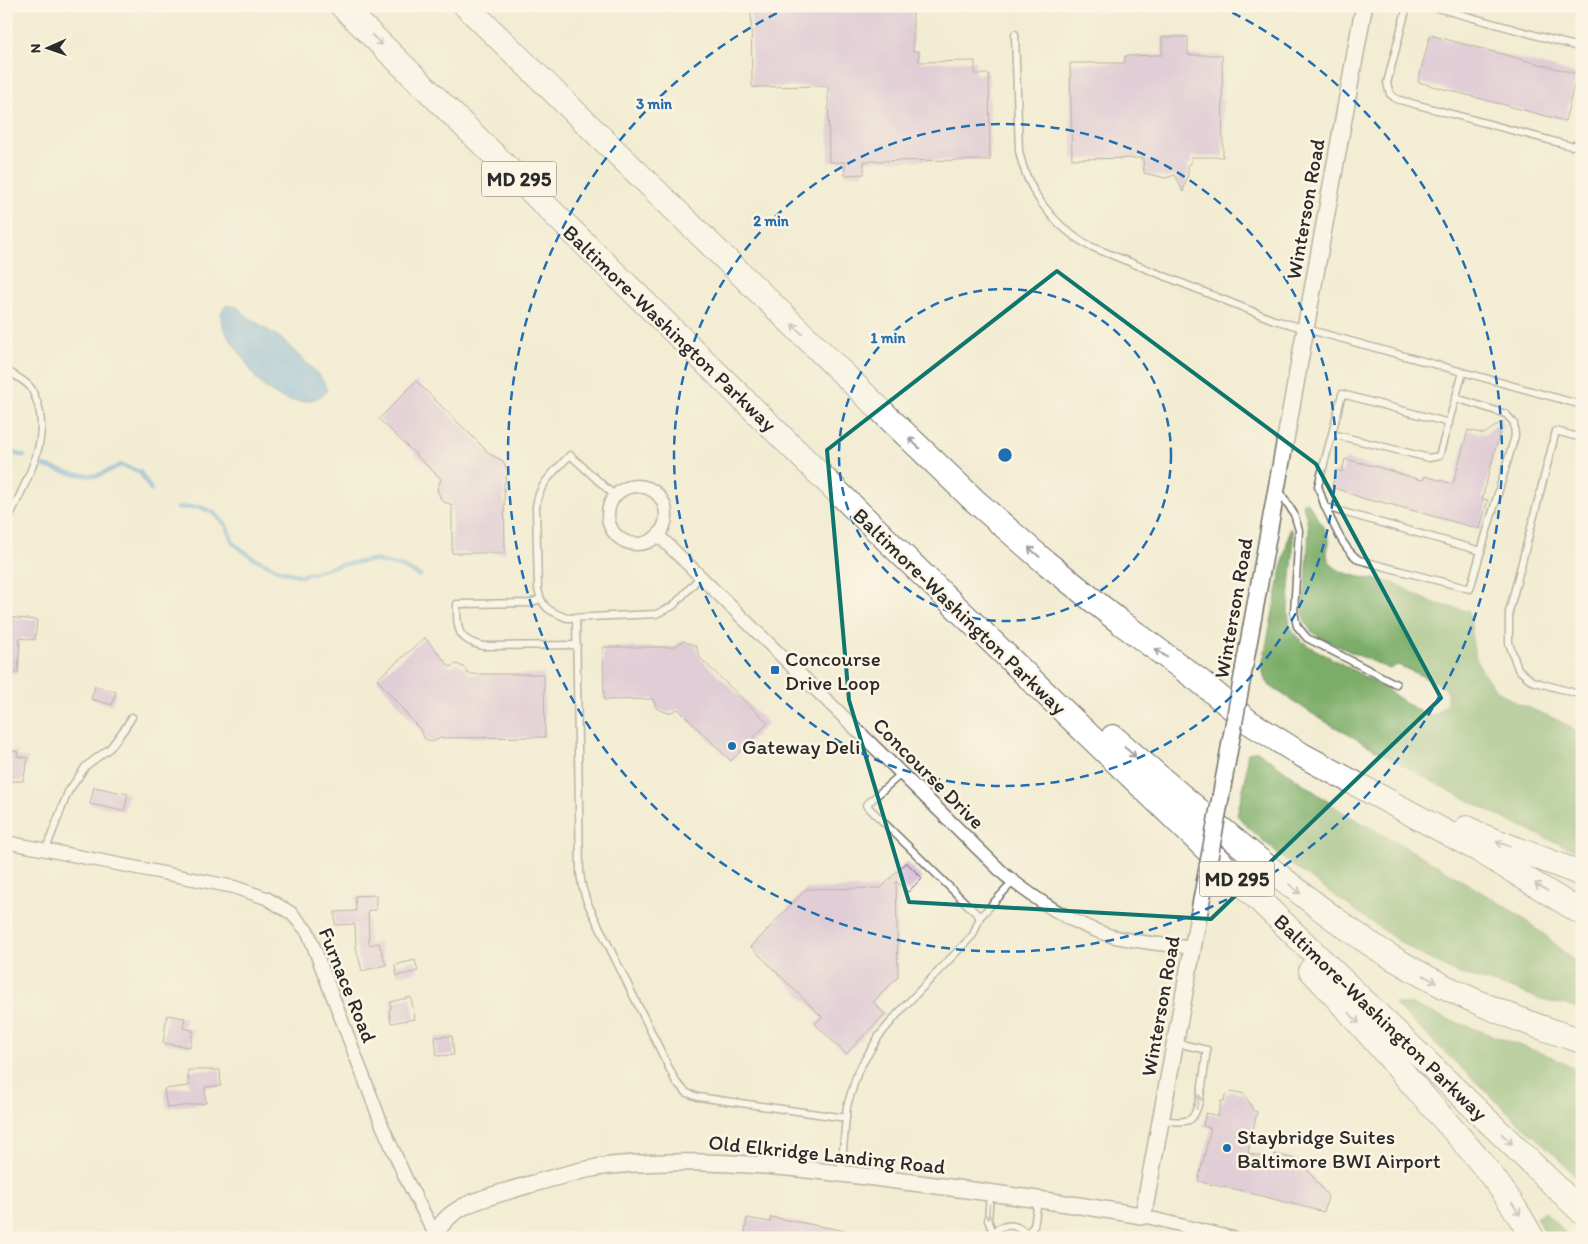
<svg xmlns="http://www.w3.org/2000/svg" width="1588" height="1244" font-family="Itim,sans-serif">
<rect width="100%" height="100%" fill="#fcf5e5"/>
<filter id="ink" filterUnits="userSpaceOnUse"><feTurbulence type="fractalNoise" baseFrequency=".02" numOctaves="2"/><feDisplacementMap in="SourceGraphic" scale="10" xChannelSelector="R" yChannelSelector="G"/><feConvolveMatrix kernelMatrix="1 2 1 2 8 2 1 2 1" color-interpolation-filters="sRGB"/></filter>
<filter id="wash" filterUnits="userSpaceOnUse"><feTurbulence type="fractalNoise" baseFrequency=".0096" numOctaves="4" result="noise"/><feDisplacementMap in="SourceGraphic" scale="20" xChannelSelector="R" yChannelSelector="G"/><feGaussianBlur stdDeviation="1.12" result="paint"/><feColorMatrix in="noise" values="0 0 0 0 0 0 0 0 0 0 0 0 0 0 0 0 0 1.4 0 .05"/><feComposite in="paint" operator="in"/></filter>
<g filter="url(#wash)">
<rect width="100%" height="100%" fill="#f2ecd3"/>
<!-- forest -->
<g fill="#7cad68" stroke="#546c4a">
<path d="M1305,501C1311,505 1327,532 1329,539C1330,548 1324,551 1329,561C1340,579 1375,577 1393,583C1406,588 1418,597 1431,602C1443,606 1456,608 1468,611C1474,625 1470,632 1473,645C1474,653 1478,663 1482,670C1503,712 1553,707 1582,737V854L1521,827L1444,788L1319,718L1270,686L1264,677L1262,666L1290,528L1293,532V555L1288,611L1290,626L1297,637L1307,645L1378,684L1417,710L1434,716L1447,704V690L1437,683L1398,665L1389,669L1320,638L1311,631L1305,622L1302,608L1306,584L1309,530L1306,515L1302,503Z"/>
<polygon points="1256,750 1344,813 1427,859 1514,912 1545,935 1582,968 1582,1010 1570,1006 1541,1000 1517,990 1456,973 1425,957 1397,940 1282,858 1244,823 1237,815 1246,776 1247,754"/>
<polygon points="1393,1003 1413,1005 1445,1018 1552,1057 1582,1073 1582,1183 1553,1153 1517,1121"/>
<polygon points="1544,1211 1570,1238 1548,1238 1536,1217"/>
</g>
<!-- water -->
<path fill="#65a5d8" stroke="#486882" d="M226,305L238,307L248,317L282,339L318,374L324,382L327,391C308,410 278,401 261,384C253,377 248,365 242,356C234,345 223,332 221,319C220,313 222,310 226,305Z"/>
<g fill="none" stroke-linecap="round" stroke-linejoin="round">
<!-- stream -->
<g stroke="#65a5d8" stroke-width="4.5">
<polyline points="6,451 24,456"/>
<polyline points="44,466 74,474 97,476 121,465 140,472 151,490"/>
<polyline points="178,508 200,507 214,513 226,525 233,543 252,557 279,570 301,576 339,565 373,560 403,567 420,576"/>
</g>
</g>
<g id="blocks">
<!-- building -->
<g fill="#cba6da">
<polygon points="751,6 913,6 913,51 919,51 919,62 975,61 975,74 989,74 990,160 864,161 864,174 845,175 845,162 829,162 828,86 752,87"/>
<polygon points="1430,35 1577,74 1565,121 1418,82"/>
<polygon points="1162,37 1188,37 1188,55 1222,55 1223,157 1191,157 1191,164 1188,164 1188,174 1183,192 1175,175 1166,178 1144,173 1143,158 1072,159 1070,63 1125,63 1125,56 1162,55"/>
<polygon points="416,381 491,455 503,461 508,472 504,484 505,553 452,553 452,505 442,501 437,490 441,479 379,419"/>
<polygon points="1503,421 1482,499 1488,500 1480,529 1378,501 1378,502 1365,499 1332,487 1336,470 1342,472 1345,459 1374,466 1421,480 1424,479 1425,476 1453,484 1468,430 1484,434"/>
<polygon points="6,617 37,620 35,640 20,638 18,673 6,672"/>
<polygon points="425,638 450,667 457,664 465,668 468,674 544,674 545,737 441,738 432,742 424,738 421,731 377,679"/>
<polygon points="683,641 696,646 700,658 768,723 731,761 678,709 669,713 657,709 653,699 604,700 603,647 674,647"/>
<polygon points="95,686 116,692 112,705 91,699"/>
<polygon points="6,750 18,752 17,756 28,758 23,781 11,781 11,784 6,783"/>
<polygon points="94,787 128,794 124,811 90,804"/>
<polygon points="906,862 922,878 908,892 896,881 898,977 873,1002 885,1014 846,1054 815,1024 822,1017 751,947 806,889 881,888"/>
<polygon points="376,895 376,910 368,910 369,945 379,943 386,965 362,971 356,947 355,924 335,925 335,912 356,911 355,896"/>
<polygon points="415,960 418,971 397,976 395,965"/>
<polygon points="411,997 415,1019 391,1023 389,1010 391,1009 390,1002"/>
<polygon points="167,1015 185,1018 183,1028 193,1030 190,1047 163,1043"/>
<polygon points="452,1036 454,1055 437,1056 435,1037"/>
<polygon points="188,1070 220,1070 221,1086 205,1087 206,1103 167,1108 164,1089 189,1086"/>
<polygon points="1232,1091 1244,1094 1252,1107 1252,1110 1257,1112 1248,1153 1273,1160 1275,1154 1299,1160 1298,1162 1305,1167 1328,1196 1324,1212 1223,1186 1222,1187 1198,1181 1211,1128 1203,1126 1206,1113 1218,1116 1221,1101 1224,1101 1225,1095"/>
<polygon points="771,1217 852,1232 851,1238 744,1238 747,1218 770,1222"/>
</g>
</g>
</g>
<g filter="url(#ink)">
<use href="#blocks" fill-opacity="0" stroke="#716f66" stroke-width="1"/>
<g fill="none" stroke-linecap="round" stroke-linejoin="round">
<!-- service casing -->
<g stroke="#716f66" stroke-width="9">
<g id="service">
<polyline points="1407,6 1387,83 1390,94 1396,99 1571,146 1582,143"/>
<polyline points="1430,6 1582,48"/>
<path d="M1015,34L1019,151C1027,191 1052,224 1087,245L1274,320L1582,405"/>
<path d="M6,370C14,375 26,381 31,388C33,391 34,396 36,399C53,441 23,486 6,524"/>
<polyline points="1456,398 1506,414 1514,423 1515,436 1481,551 1325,507 1318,486 1332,434 1429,458 1439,456 1463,372"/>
<polyline points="1332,434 1342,394 1449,423"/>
<polyline points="1582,438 1556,431 1509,612 1509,643 1518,669 1532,681 1582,695"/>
<polyline points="1279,490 1294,514 1299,530 1294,612 1297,626 1307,638 1396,684"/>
<path d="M615,496L570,455C555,471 538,484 536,507L538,589C542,608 549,611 567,618L656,614L673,606L701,576"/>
<path d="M1325,507C1335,526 1342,548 1359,560L1470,589L1481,551"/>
<path d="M540,599L530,603L457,604C457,628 456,640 483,646L577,645"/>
<polyline points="576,617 580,873 582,886 587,902 676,1082 687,1093 698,1097 846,1118"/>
<polyline points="901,774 866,805 980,917 1013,882"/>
<polyline points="46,849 68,792 86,766 110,748 125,728 132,717"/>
<path d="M1162,1120C1170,1121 1181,1123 1189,1120C1202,1114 1204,1064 1207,1050L1176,1043"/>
<polyline points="841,1172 847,1106 858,1071 879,1036 900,1011 973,935 980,917"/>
<polyline points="990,1194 988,1220 993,1232"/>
<polyline points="1027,1234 1034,1226 1038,1201"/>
<path d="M988,1238C999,1222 1019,1221 1029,1238"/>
</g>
</g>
<!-- minor casing -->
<g stroke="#716f66" stroke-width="15">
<g id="minor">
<circle cx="637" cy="515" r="29"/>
<path d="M658,535L1005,875C1037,900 1069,922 1108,935C1135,943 1165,944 1192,948"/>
<polyline points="6,842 234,887 266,898 291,913 308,932 382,1125 406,1179 435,1234"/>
<polyline points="1143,1216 1233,1238"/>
</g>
</g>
<!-- tertiary casing -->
<g stroke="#716f66" stroke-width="19">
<g id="tertiary">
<polyline points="1244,668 1364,6"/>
<polyline points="1221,795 1232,734"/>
<path d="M434,1238C446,1206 482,1199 511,1190C539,1182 567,1173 595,1168C613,1164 633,1164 651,1163C737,1159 822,1171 908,1182C986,1192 1065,1202 1143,1216L1203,892"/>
</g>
</g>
<!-- motorway casing -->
<g stroke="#716f66" stroke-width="26">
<g id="motorway">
<polyline points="342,6 893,546 1582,1212"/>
<polyline points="466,6 898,427 974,500 1044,561 1120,622 1201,682 1249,722 1302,755 1477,849 1582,913"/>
<path d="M1113,737C1162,780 1212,822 1264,864C1307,898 1350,933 1398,961C1456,996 1518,1021 1582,1041"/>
<polyline points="1467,828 1482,836 1582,874"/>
<path d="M1311,970C1350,1011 1386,1054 1423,1096C1463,1141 1504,1184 1532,1238"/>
</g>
</g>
<!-- service -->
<use href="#service" stroke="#fff" stroke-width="6"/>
<!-- minor -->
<use href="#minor" stroke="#fff" stroke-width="12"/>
<!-- tertiary -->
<use href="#tertiary" stroke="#fff" stroke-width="16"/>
<!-- motorway -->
<use href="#motorway" stroke="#fff" stroke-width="24"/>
<!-- tertiary-bridge casing -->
<g stroke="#716f66" stroke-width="19" stroke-linecap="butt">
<g id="tertiary-bridge">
<polyline points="1232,734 1244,668"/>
<polyline points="1203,892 1221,795"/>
</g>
</g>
<!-- tertiary-bridge -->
<use href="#tertiary-bridge" stroke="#fff" stroke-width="16"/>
</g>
<!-- one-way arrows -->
<defs><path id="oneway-shaft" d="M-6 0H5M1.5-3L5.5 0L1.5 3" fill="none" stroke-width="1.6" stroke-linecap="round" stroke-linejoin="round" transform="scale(1.25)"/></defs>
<g stroke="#a0a0a0">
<use href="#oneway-shaft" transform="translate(377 40) rotate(44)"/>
<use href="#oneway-shaft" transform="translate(797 329) rotate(-136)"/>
<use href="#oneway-shaft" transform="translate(914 443) rotate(-136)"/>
<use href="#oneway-shaft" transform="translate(1034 552) rotate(-139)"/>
<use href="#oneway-shaft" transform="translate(1161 653) rotate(-144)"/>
<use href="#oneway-shaft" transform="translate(1130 752) rotate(41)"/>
<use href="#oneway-shaft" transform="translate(1503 844) rotate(-159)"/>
<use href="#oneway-shaft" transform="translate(1541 887) rotate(-149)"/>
<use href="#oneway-shaft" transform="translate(1295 889) rotate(39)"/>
<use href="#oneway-shaft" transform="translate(1430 979) rotate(29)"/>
<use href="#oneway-shaft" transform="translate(1354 1018) rotate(48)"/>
<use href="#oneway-shaft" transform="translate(1198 1102) rotate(-78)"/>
<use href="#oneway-shaft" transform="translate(1507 1139) rotate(44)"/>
<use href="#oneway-shaft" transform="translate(1516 1209) rotate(57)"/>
<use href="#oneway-shaft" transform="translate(989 1212) rotate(93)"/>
</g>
</g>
<!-- marked area -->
<path d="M0 0H1588V1244H0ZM1057,271L1316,464L1441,698L1211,919L909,902L849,700L827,450Z" fill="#f2ecd3" fill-opacity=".55" fill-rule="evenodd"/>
<path fill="none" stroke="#0f766e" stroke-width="4" stroke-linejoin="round" d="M1057,271L1316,464L1441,698L1211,919L909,902L849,700L827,450Z"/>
<!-- distance rings -->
<g fill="none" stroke="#1f6fb2" stroke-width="2.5" stroke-dasharray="9 6">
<circle cx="1005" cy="455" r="166"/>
<circle cx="1005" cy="455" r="331"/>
<path d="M1219 6A497 497 0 1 1 791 6"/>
</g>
<!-- markers -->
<g fill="#1f6fb2" stroke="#fcf5e5" stroke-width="2">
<rect x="770" y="665" width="10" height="10" rx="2.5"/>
<circle cx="732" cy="746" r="5"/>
<circle cx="1227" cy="1148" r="5"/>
</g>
<g text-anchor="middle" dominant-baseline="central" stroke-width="5" stroke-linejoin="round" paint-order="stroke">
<!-- shield labels -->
<g fill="#fcf5e5" stroke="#6a6863" stroke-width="1">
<rect x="481.5" y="161.5" width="75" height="35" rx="4"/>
<rect x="1199.5" y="861.5" width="75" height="35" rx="4"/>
</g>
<g font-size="20" font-weight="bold" fill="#2b2b2b">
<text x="519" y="179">MD 295</text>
<text x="1237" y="879">MD 295</text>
</g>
<!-- street labels -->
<g font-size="21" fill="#2b2b2b" stroke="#fcf5e5">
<text transform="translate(1305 209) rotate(-80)">Winterson Road</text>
<text transform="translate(670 328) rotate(44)">Baltimore-Washington Parkway</text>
<text transform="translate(1233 608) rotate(-80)">Winterson Road</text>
<text transform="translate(960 611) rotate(44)">Baltimore-Washington Parkway</text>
<text transform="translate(929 773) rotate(45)">Concourse Drive</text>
<text transform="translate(348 985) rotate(68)">Furnace Road</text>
<text transform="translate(1160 1006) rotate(-80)">Winterson Road</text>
<text transform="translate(1381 1017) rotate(44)">Baltimore-Washington Parkway</text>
<text transform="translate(827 1154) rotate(6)">Old Elkridge Landing Road</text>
</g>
<!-- poi labels -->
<g font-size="21" fill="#2b2b2b" stroke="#fcf5e5" text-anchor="start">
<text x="785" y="658">Concourse<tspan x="785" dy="24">Drive Loop</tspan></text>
<text x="742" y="746">Gateway Deli</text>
<text x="1237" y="1136">Staybridge Suites<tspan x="1237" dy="24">Baltimore BWI Airport</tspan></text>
</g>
</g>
<circle cx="1005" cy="455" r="8" fill="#1f6fb2" stroke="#fcf5e5" stroke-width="2.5"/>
<g font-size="15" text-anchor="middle" font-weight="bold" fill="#1f6fb2" stroke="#fcf5e5" stroke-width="5" stroke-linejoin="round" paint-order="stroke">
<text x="654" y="109">3 min</text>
<text x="771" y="226">2 min</text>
<text x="888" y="343">1 min</text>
</g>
<!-- margin -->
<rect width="1588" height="1244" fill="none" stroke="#fcf5e5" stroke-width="25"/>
<!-- north arrow -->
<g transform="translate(48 48) rotate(268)" stroke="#fcf5e5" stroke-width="4" paint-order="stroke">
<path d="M0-4L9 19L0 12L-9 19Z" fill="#2b2b2b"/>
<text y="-8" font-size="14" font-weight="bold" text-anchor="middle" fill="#2b2b2b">N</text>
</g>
</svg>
